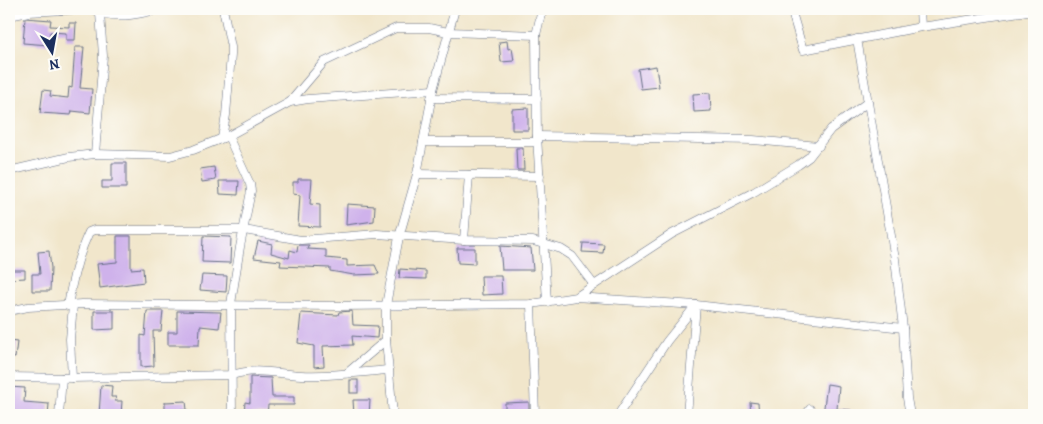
<svg xmlns="http://www.w3.org/2000/svg" width="1043" height="424" font-family="Alegreya,serif">
<rect width="100%" height="100%" fill="#fdfcf7"/>
<filter id="ink" filterUnits="userSpaceOnUse"><feTurbulence type="fractalNoise" baseFrequency=".02" numOctaves="2"/><feDisplacementMap in="SourceGraphic" scale="10" xChannelSelector="R" yChannelSelector="G"/><feConvolveMatrix kernelMatrix="1 2 1 2 8 2 1 2 1" color-interpolation-filters="sRGB"/></filter>
<filter id="wash" filterUnits="userSpaceOnUse"><feTurbulence type="fractalNoise" baseFrequency=".0096" numOctaves="4" result="noise"/><feDisplacementMap in="SourceGraphic" scale="20" xChannelSelector="R" yChannelSelector="G"/><feGaussianBlur stdDeviation="1.12" result="paint"/><feColorMatrix in="noise" values="0 0 0 0 0 0 0 0 0 0 0 0 0 0 0 0 0 1.4 0 .05"/><feComposite in="paint" operator="in"/></filter>
<g filter="url(#wash)">
<rect width="100%" height="100%" fill="#f1e6cb"/>
<g id="blocks">
<!-- building -->
<g fill="#cfb2eb">
<polygon points="25,18 51,20 50,26 69,27 69,23 76,23 75,40 66,40 66,33 50,32 49,45 23,43"/>
<polygon points="507,41 508,49 512,48 514,61 501,62 499,42"/>
<polygon points="75,47 84,47 80,88 92,89 90,113 72,111 71,115 40,113 43,90 51,91 50,96 68,98 69,87 72,88"/>
<polygon points="656,66 659,87 641,89 638,69"/>
<polygon points="710,93 711,111 694,112 693,94"/>
<polygon points="528,108 528,130 512,130 512,109"/>
<polygon points="516,148 523,148 524,170 517,170"/>
<polygon points="112,163 126,163 126,188 102,188 102,181 112,181"/>
<polygon points="214,167 216,180 202,182 200,169"/>
<polygon points="298,179 312,179 310,204 320,205 320,227 298,226 300,195 293,194 293,182 298,182"/>
<polygon points="219,181 239,181 238,195 220,194"/>
<polygon points="347,204 375,206 374,221 346,225"/>
<polygon points="117,236 131,236 131,269 143,268 144,282 100,288 97,264 117,262"/>
<polygon points="203,236 231,237 230,263 202,262"/>
<polygon points="258,241 272,244 271,253 289,258 290,250 297,252 298,245 309,245 307,249 326,250 326,258 347,260 347,266 375,265 379,274 354,275 330,271 330,268 280,266 281,261 254,258"/>
<polygon points="583,243 604,244 603,253 582,252"/>
<polygon points="500,246 531,248 533,270 502,270"/>
<polygon points="457,248 475,248 475,264 458,263"/>
<polygon points="49,251 51,268 50,291 32,291 32,274 40,274 38,252"/>
<polygon points="400,269 426,271 426,279 399,278"/>
<polygon points="9,270 25,270 25,278 9,279"/>
<polygon points="202,275 227,276 226,292 200,290"/>
<polygon points="481,276 501,276 502,294 482,295"/>
<polygon points="94,311 114,311 114,329 94,330"/>
<polygon points="147,311 163,311 161,331 153,331 154,366 141,367 141,335 145,336"/>
<polygon points="177,311 221,312 219,328 200,326 199,345 168,345 168,332 177,332"/>
<polygon points="352,311 353,325 378,326 377,338 352,336 353,345 323,346 324,366 314,367 314,346 298,343 301,313 338,315 339,312"/>
<polygon points="9,341 17,342 15,358 9,357"/>
<polygon points="250,377 271,378 272,397 294,397 294,405 268,405 267,415 244,414 245,402 250,403"/>
<rect x="350" y="380" width="8" height="13"/>
<polygon points="827,384 839,386 837,409 851,410 851,415 823,415"/>
<polygon points="101,385 112,386 111,397 116,397 115,401 122,401 121,415 99,415"/>
<polygon points="9,387 25,388 24,402 49,404 48,415 9,415"/>
<polygon points="353,400 370,400 369,415 354,415"/>
<polygon points="186,401 187,410 165,411 165,402"/>
<polygon points="529,402 529,412 505,413 505,403"/>
<polygon points="750,402 758,403 759,415 751,415"/>
</g>
</g>
</g>
<g filter="url(#ink)">
<use href="#blocks" fill-opacity="0" stroke="#666f84" stroke-width="1"/>
<g fill="none" stroke-linecap="round" stroke-linejoin="round">
<!-- street casing -->
<g stroke="#666f84" stroke-width="9">
<g id="street">
<path d="M93,9C113,21 140,14 161,9"/>
<polyline points="791,9 803,50 921,27 1034,10"/>
<polyline points="920,9 921,27"/>
<polyline points="9,16 29,12 84,9"/>
<polyline points="857,39 895,259 903,328 907,398 910,415"/>
<polyline points="431,98 537,99"/>
<polyline points="290,102 324,62 396,28 429,28 448,32 536,35"/>
<polyline points="228,136 250,184 251,191 240,247 231,304 232,415"/>
<polyline points="537,136 753,140 819,146"/>
<polyline points="222,138 226,115 231,55 231,47 223,9"/>
<polyline points="423,142 537,142"/>
<polyline points="95,154 103,56 100,13"/>
<polyline points="9,171 69,157 95,154 170,156 193,150 228,136 290,102 308,99 433,90"/>
<polyline points="417,174 540,176"/>
<polyline points="464,240 469,175"/>
<polyline points="576,297 672,234 754,192 798,165 809,157 831,129 868,102"/>
<polyline points="547,302 537,136 536,35 541,14 547,9"/>
<polyline points="531,304 535,415"/>
<path d="M68,306C72,280 78,255 89,232L94,230H244L301,240L377,234L464,240L533,241L561,249L572,256L594,285"/>
<polyline points="9,311 28,307 82,304 339,306 531,304 576,297 696,305 903,328"/>
<polyline points="347,373 386,340"/>
<path d="M9,377L72,378L232,375C257,367 276,374 301,375C330,377 360,372 389,370"/>
<polyline points="72,378 70,339 73,305"/>
<polyline points="59,415 62,378"/>
<polyline points="393,415 386,340 386,305 399,237 417,174 433,90 455,9"/>
<polyline points="618,415 667,341 696,305"/>
<polyline points="687,415 696,305"/>
<polyline points="806,415 810,409"/>
</g>
</g>
<!-- street -->
<use href="#street" stroke="#fff" stroke-width="8"/>
</g>
</g>
<!-- margin -->
<rect width="1043" height="424" fill="none" stroke="#fdfcf7" stroke-width="30"/>
<!-- north arrow -->
<g transform="translate(52 52) rotate(169)" stroke="#fdfcf7" stroke-width="4" paint-order="stroke">
<path d="M0-4L9 19L0 12L-9 19Z" fill="#1b2f5e"/>
<text y="-8" font-size="14" font-weight="bold" text-anchor="middle" fill="#1b2f5e">N</text>
</g>
</svg>
